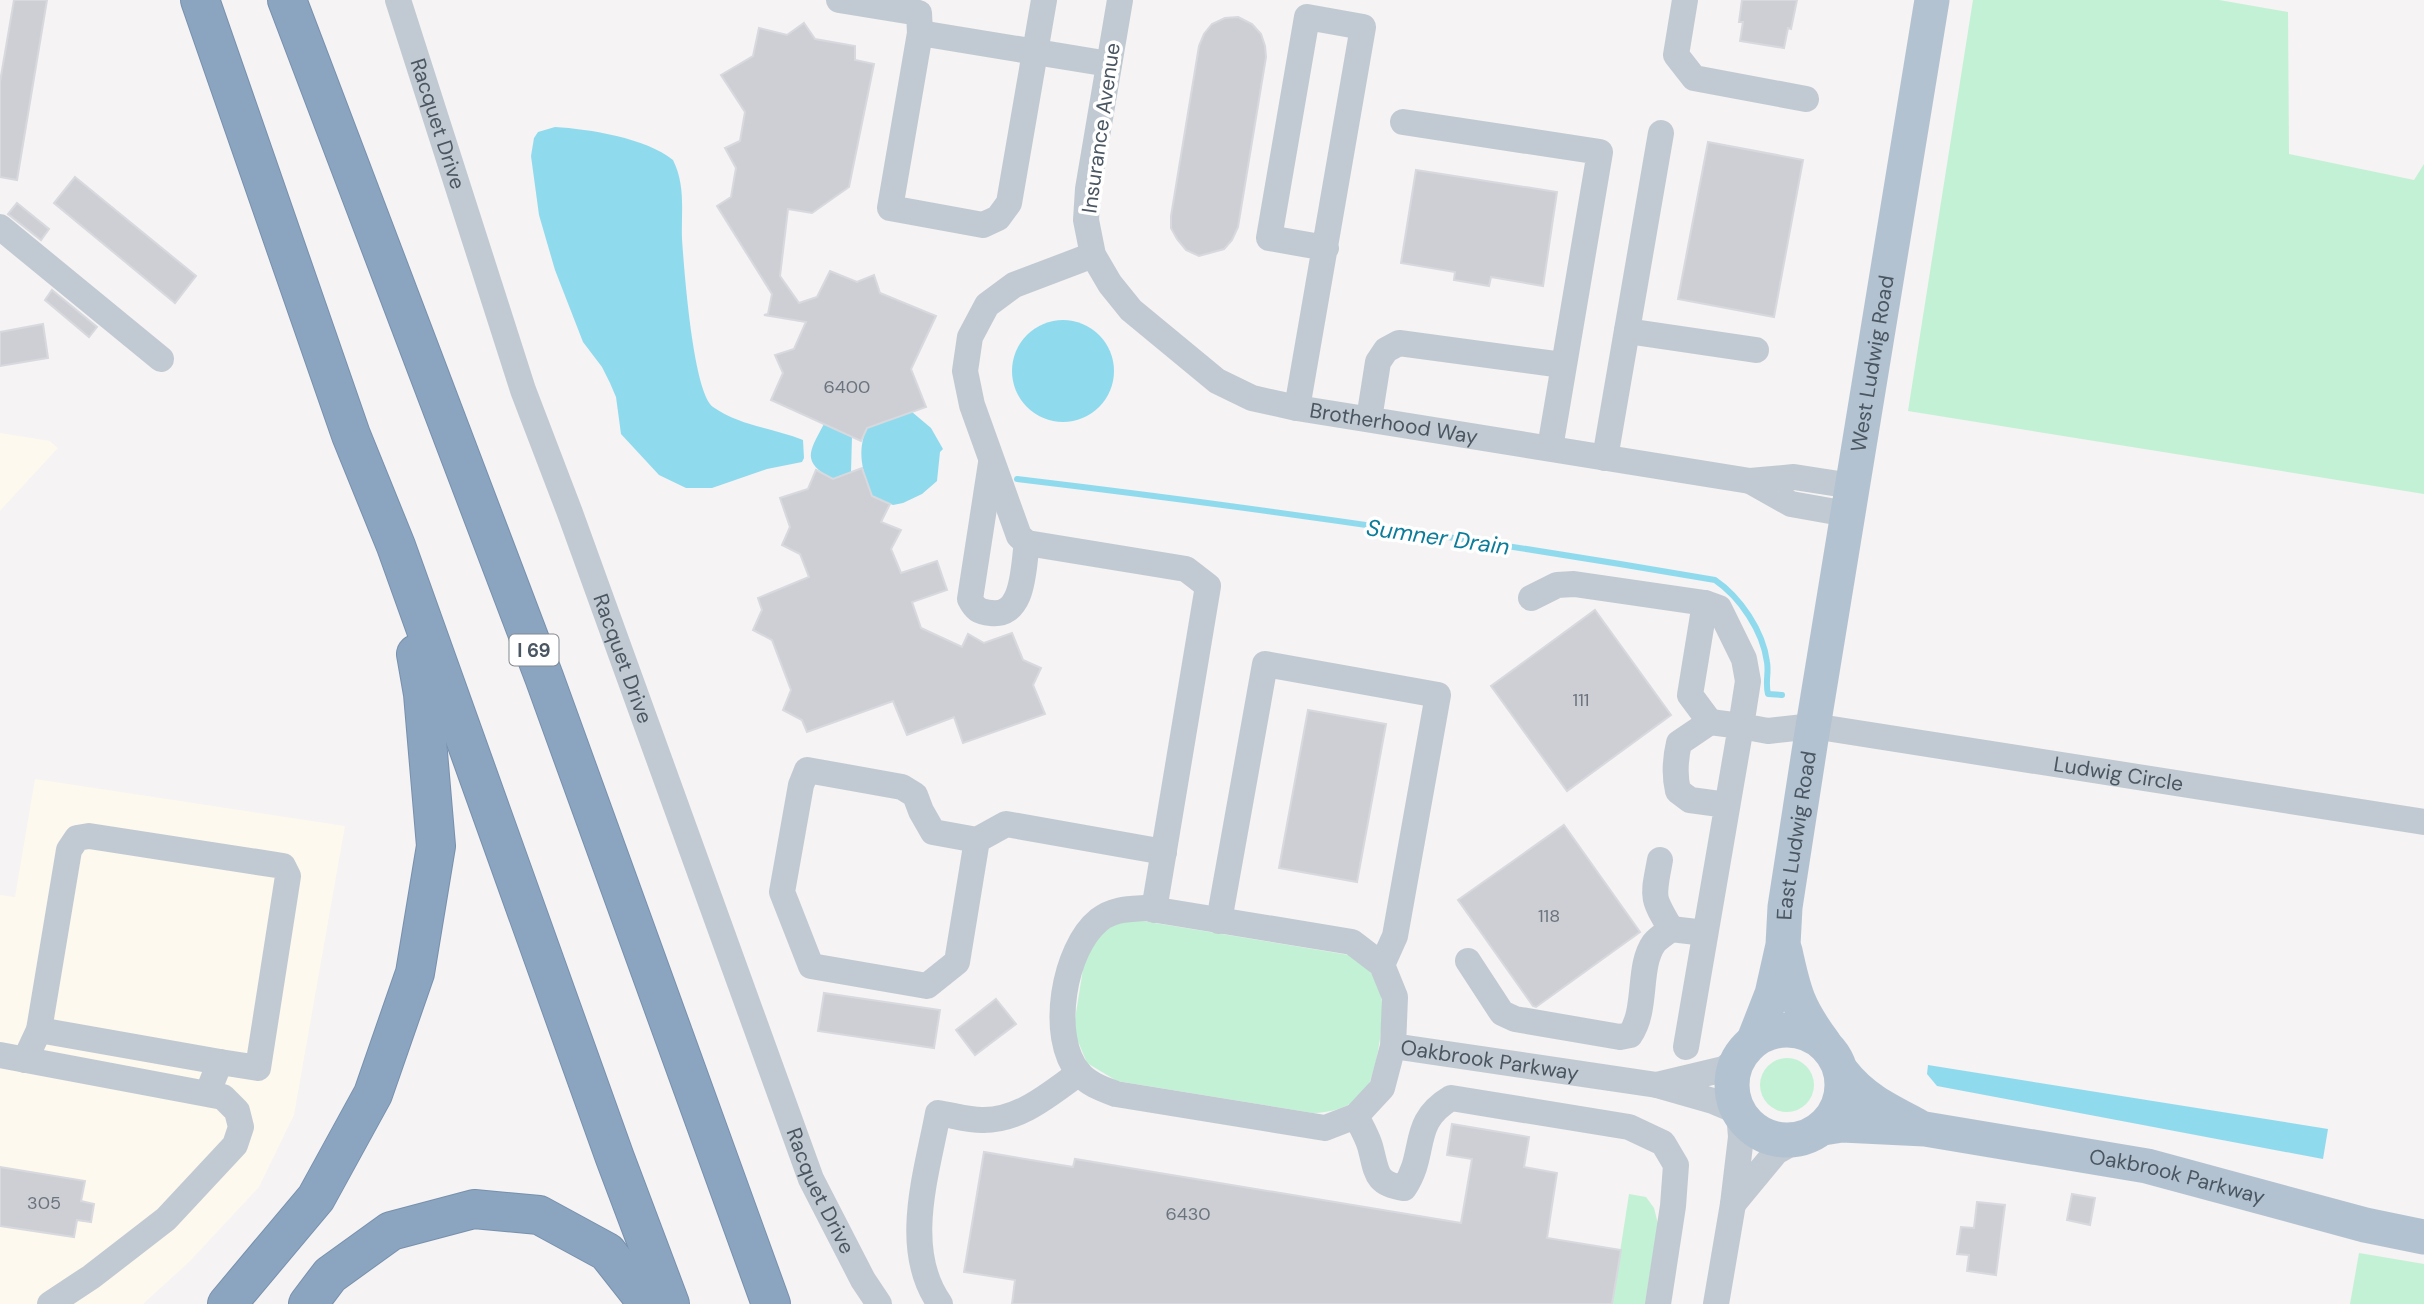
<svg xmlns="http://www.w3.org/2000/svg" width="2424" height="1304" font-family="'DM Sans',sans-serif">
<rect width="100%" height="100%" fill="#f5f3f3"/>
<!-- commercial -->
<g fill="#fdf9ef">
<polygon points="0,433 50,441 58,448 0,511"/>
<polygon points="35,779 345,826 294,1115 259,1187 189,1262 143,1304 0,1304 0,895 15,897"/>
</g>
<!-- green -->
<g fill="#c3f1d5">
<polygon points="1973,0 2219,0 2288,12 2289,154 2414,180 2424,164 2424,494 1908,411"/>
<path d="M1128,921H1143L1349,955C1361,964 1373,971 1379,985C1387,1007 1378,1077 1363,1094C1351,1107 1330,1113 1313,1113L1117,1081L1087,1063L1075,1034V1019L1085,957L1100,935L1114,925Z"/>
<circle cx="1787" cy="1085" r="27"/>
<polygon points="1629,1194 1646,1197 1654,1208 1658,1224 1645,1304 1612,1304"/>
<polygon points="2359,1253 2424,1264 2424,1304 2350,1304"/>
</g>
<!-- water -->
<g fill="#90daee">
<path d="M555,127C589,129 646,138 673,160C686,186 681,212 682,239C684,268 693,392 713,407C740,426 773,428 803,440L804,458L802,462L767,469L712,488H686L659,475L621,434L616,397L610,383L602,367L583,342L555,270L539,215L531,156L534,138L538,132Z"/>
<circle cx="1063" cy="371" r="51"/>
<path d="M912,412L931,428L943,449L940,452L937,481L922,494L903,503L893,505L872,496C863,472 856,452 867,428Z"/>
<path d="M824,424L852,437L851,472L833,479C801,462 809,452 824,424Z"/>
<polygon points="1928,1065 2328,1129 2323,1159 1937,1086 1927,1074"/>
</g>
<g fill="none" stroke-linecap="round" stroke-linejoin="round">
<!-- stream -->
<path stroke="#90daee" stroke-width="6" d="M1017,479C1251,507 1483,540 1715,580C1740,597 1763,631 1767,662C1769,673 1765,682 1768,694L1782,695"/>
</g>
<!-- building -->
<g fill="#cdcfd5" stroke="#d7d9de" stroke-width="2">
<polygon points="14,0 47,0 17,180 0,177 0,82"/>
<polygon points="1742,0 1797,0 1791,29 1788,28 1784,48 1740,41 1743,22 1739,22"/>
<polygon points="1238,17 1252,24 1261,34 1265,46 1266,57 1238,227 1232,240 1224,249 1199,256 1186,250 1177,239 1171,228 1171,216 1199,46 1204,34 1212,24 1225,18"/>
<polygon points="804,23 815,39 855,46 855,60 874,64 849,187 812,213 788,209 780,276 799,303 817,297 830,271 857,282 874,275 880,293 936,316 911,369 926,407 867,428 861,441 771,400 783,373 775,355 794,349 806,322 764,315 768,314 772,294 717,206 731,197 736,168 725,148 740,141 745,112 721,75 753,56 759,28 787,35"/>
<polygon points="1708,142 1803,160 1774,317 1678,299"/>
<polygon points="1416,170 1557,192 1543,286 1491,277 1489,286 1454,280 1455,272 1401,263"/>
<polygon points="75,177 196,276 175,303 54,203"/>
<polygon points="17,203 49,229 41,240 8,214"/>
<polygon points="52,290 97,327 89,337 45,300"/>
<polygon points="43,324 48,358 0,366 0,332"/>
<polygon points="862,468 872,496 890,504 881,522 901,530 891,549 901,573 937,561 947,590 912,602 921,628 962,647 968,634 984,643 1012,633 1023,660 1041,668 1033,685 1045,714 963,743 954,717 907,735 893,701 807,732 802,720 783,710 791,690 772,640 753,630 762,610 758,598 809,577 800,554 782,545 790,527 780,498 808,489 816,470 833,479"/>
<polygon points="1595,610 1671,715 1567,791 1491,686"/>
<polygon points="1308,710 1386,724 1357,882 1279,868"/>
<polygon points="1564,825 1640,932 1536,1007 1533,1006 1458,900"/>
<polygon points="824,993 940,1010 934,1048 818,1031"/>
<polygon points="996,999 1016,1024 975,1055 956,1030"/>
<polygon points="1452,1124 1529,1137 1524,1167 1557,1173 1547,1238 1621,1250 1612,1304 1012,1304 1015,1280 964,1272 984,1152 1073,1167 1075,1159 1461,1223 1472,1159 1447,1155"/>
<polygon points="0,1167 85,1181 81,1201 94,1204 91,1222 77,1220 74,1237 0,1226"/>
<polygon points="2072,1194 2095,1198 2090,1225 2067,1220"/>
<polygon points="1977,1202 2005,1205 1996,1275 1967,1271 1969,1255 1957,1254 1961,1227 1974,1228"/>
</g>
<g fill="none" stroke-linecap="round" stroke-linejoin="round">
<!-- highway casing -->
<g stroke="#7690ad" stroke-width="40">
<g id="highway">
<polyline points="200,0 351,435 396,546 615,1158 670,1304"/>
<polyline points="287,0 544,677 771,1304"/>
<polyline points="227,1304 316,1198 373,1094 415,973 436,846 423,694 416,654"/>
<polyline points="308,1304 330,1275 391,1231 474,1209 539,1215 607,1252 648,1304"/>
</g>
</g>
<!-- minor -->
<g stroke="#c1cad2" stroke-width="26">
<path id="s1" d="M398,0L523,390L570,513L811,1179L863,1280L879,1304"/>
<polyline points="839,0 919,13 920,33 890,208 983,225 998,218 1009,203 1044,0"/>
<path id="s2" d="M1120,0L1088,189L1086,220L1093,255L1110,284L1131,310L1217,381L1252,398L1297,408L1750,481"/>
<polyline points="1685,0 1676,55 1694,78 1806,99"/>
<polyline points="920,33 1109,64"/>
<polyline points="1403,122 1600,152 1550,448"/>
<polyline points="0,227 161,359"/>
<polyline points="1093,255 1014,285 987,305 970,337 965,371 972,405 1019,536 1027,543 1186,569 1208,586 1154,910"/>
<polyline points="1627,331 1756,350"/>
<polyline points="1297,408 1363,27 1307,17 1269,238 1326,248"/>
<polyline points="1369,419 1378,362 1386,350 1399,343 1563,365"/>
<polyline points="1605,458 1661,133"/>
<path d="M991,463L970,599C975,609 979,612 991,613C1025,617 1023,566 1027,543"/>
<polyline points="1847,514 1791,504 1750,481 1794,477 1852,486"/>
<path id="s3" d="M1531,598L1557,585L1574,584L1705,603L1719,608L1744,659L1748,681L1741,726L1768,731L1813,726L2424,822"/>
<polyline points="1705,603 1690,695 1710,722"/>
<polyline points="977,840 933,832 921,811 915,795 902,787 807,770 801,785 782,892 811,966 927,986 957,962 977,840 1006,824 1164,852"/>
<path d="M1660,860C1653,898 1651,896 1671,929"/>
<polyline points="1219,921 1265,664 1438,695 1395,936 1382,965"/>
<path d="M1468,961L1502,1013L1515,1019L1620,1037L1630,1035C1648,1009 1637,967 1654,943C1658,938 1666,933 1671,929L1705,933"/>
<polyline points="39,1030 220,1062"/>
<path id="s4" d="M1393,1046L1382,1088L1356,1116L1325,1128L1116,1094C1103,1089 1088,1084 1079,1073C1048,1037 1064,948 1099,920C1113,909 1128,909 1145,908L1352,942L1382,965L1395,997L1393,1046L1657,1085"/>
<path d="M1686,1047L1741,726L1710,722L1679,743C1675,760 1674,774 1678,791L1690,800L1727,805"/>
<polyline points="0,1055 223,1097 237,1111 241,1127 235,1145 166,1219 91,1277 50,1304"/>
<polyline points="1740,1057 1724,1069 1657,1085 1713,1101 1739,1112 1741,1137 1733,1204 1776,1152 1799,1139"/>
<polyline points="25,1060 39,1030 69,850 77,838 89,836 283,866 288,876 258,1068 220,1062 208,1092"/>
<path d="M1356,1116C1361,1126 1367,1136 1370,1146C1377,1171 1374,1184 1404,1188C1428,1152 1409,1123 1451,1098L1629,1127L1663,1143L1676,1165L1673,1206L1658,1304"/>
<path d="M940,1304C901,1249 927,1173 938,1113C952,1115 968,1120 982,1120C1019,1121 1050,1094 1079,1073"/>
<polyline points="1716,1304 1733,1204"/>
</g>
<!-- major -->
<g stroke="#b3c2d1" stroke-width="35">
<path d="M1785,951C1794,993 1798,1008 1824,1043"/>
<circle cx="1787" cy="1085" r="55"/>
<path id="s5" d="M1754,1040L1772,994L1783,945L1785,907L1811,739L1932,0"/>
<path d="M1842,1072C1862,1098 1887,1110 1916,1125"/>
<path id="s6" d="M1823,1128L1842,1125L1925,1129L2147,1166L2365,1225L2424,1237"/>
</g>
<!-- highway -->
<use href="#highway" stroke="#8ba5c1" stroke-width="38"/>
</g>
<g text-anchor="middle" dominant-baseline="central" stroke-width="7" stroke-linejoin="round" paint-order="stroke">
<!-- number labels -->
<g font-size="18" fill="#6b747e">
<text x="847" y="387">6400</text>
<text x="1581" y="700">111</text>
<text x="1549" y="916">118</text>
<text x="44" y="1203">305</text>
<text x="1188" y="1214">6430</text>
</g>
<!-- shield labels -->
<rect fill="#fff" stroke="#808990" stroke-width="2" x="509.5" y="634.5" width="49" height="31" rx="5"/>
<g font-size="19" font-weight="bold" fill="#4a5661">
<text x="534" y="650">I 69</text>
</g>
<!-- street labels -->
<g font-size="21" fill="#4a5661" stroke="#fff">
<text stroke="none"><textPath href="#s1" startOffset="130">Racquet Drive</textPath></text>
<text transform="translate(1101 128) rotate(-82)">Insurance Avenue</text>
<text stroke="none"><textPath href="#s5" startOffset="688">West Ludwig Road</textPath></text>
<text stroke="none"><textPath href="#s2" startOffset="620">Brotherhood Way</textPath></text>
<text stroke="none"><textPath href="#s1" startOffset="696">Racquet Drive</textPath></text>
<text stroke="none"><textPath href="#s3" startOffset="700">Ludwig Circle</textPath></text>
<text stroke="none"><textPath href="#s5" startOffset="210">East Ludwig Road</textPath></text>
<text stroke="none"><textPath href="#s4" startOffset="1013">Oakbrook Parkway</textPath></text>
<text stroke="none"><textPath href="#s6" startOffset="359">Oakbrook Parkway</textPath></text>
<text stroke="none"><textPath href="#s1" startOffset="1264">Racquet Drive</textPath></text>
</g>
<!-- water labels -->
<g font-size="23" font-style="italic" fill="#0c7c9b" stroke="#fff">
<text transform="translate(1438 537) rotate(8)">Sumner Drain</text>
</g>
</g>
</svg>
